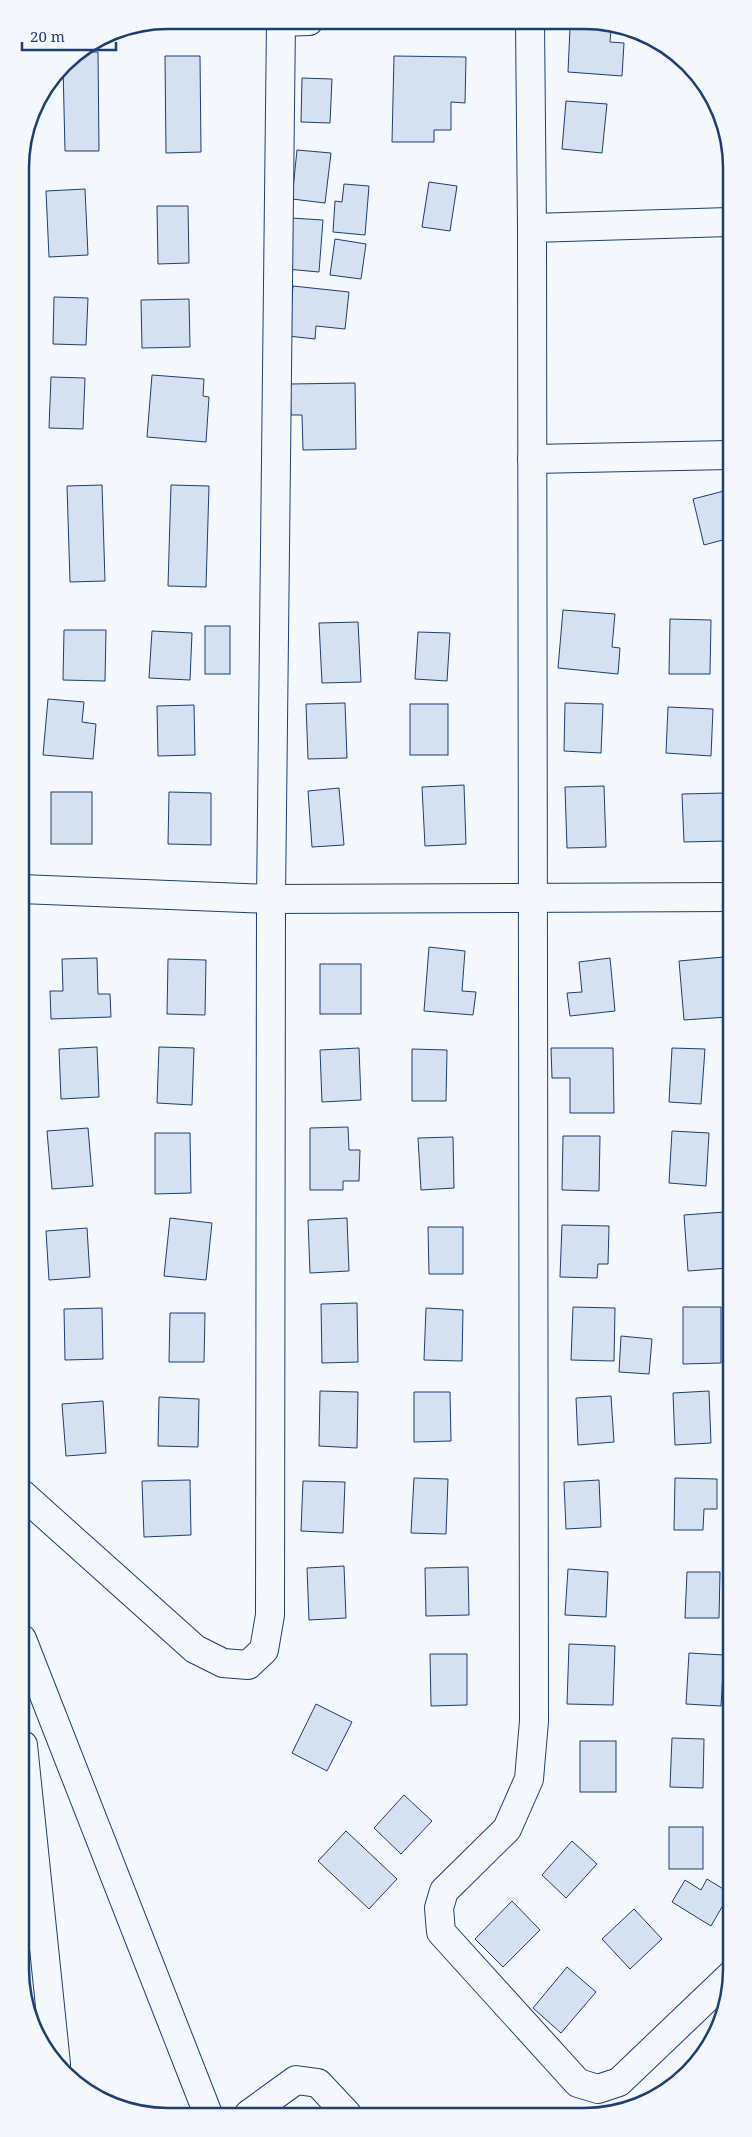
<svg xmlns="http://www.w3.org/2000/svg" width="752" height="2137" font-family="'Noto Serif',serif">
<rect width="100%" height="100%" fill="#f4f7fb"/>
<!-- building -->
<g fill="#d5e0f0" stroke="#1d3f73">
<polygon points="570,28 611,30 610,42 624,43 622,76 568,72"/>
<polygon points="77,52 98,52 99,151 65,151 63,66"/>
<polygon points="165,56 200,56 201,152 166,153"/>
<polygon points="394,56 466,57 465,103 451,102 451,130 434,130 434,142 392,142"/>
<polygon points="302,78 332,79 330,123 301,122"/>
<polygon points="566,101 607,104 602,153 562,149"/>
<polygon points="297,150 331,153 325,203 292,199"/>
<polygon points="429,182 457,186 450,231 422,227"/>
<polygon points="344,184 369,186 365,235 333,232 335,201 342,202"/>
<polygon points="85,189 88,255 49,257 46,191"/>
<polygon points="157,206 188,206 189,263 158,264"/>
<polygon points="291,218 323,220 319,272 286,269"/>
<polygon points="335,239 366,244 361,279 330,275"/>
<polygon points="293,286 349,292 345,329 316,326 315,339 288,336"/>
<polygon points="54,297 88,298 86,345 53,344"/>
<polygon points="189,299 190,347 142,348 141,300"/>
<polygon points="152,375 204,379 203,396 209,397 206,442 147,437"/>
<polygon points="51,377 85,378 83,429 49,428"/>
<polygon points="355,383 356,449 303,450 302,415 291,415 290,384"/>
<polygon points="102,485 105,581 70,582 67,486"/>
<polygon points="171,485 209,486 206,587 168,586"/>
<polygon points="728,490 730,538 704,545 693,499"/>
<polygon points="563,610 615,614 612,647 620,648 618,674 558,668"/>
<polygon points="670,619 711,620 710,674 669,674"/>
<polygon points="358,622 361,682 322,683 319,623"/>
<rect x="205" y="626" width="25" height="48"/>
<polygon points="64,630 106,630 105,681 63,680"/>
<polygon points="152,631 192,633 190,680 149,678"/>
<polygon points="418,632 450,633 447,681 415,679"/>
<polygon points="48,699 84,702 82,722 96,724 93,759 43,755"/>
<polygon points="345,703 347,758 308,759 306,704"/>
<polygon points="565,703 603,704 601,753 564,751"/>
<rect x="410" y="704" width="38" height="51"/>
<polygon points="194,705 195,755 158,756 157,706"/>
<polygon points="668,707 713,709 711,756 666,753"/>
<polygon points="464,785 466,844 425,846 422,787"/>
<polygon points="604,786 606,847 567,848 565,787"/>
<polygon points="339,788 344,845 312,847 308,791"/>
<rect x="51" y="792" width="41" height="52"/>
<polygon points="169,792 211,793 211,845 168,844"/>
<polygon points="726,793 727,841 684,842 682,794"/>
<polygon points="429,947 465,951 462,991 476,992 473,1015 424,1011"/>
<polygon points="724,957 728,1017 684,1020 679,961"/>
<polygon points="97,958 98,994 110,994 111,1017 51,1019 50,991 63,991 62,959"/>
<polygon points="610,958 615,1011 570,1016 567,993 582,992 579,962"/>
<polygon points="168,959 206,960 205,1015 167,1014"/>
<rect x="320" y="964" width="41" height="50"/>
<polygon points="97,1047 99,1097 61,1099 59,1049"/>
<polygon points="159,1047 194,1048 192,1105 157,1103"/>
<polygon points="359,1048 361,1100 322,1102 320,1050"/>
<polygon points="551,1048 613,1048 614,1113 570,1113 570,1078 552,1078"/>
<polygon points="672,1048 705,1049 701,1104 669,1102"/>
<polygon points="412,1049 447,1050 446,1101 412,1101"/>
<polygon points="348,1127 349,1150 360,1150 359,1181 343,1181 343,1190 310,1190 310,1128"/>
<polygon points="88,1128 93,1186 52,1189 47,1131"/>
<polygon points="672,1131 709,1133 706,1186 669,1183"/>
<polygon points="155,1133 190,1133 191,1193 155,1194"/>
<polygon points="563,1136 600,1136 599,1191 562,1190"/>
<polygon points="453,1137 454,1188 421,1190 418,1138"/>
<polygon points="725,1212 729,1268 688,1271 684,1215"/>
<polygon points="170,1218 212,1223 206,1280 164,1276"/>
<polygon points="347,1218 349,1271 310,1273 308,1220"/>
<polygon points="562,1225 609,1226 608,1264 598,1264 597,1278 560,1277"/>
<polygon points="428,1227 463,1227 463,1274 429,1274"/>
<polygon points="87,1228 90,1277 49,1280 46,1231"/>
<polygon points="357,1303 358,1362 322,1363 321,1304"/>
<polygon points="573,1307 615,1308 614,1361 571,1360"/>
<polygon points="683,1307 721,1307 721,1363 683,1364"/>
<polygon points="102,1308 103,1359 65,1360 64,1309"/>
<polygon points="426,1308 463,1310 462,1361 424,1360"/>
<polygon points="170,1313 205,1313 204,1362 169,1362"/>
<polygon points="621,1336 652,1339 649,1374 619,1372"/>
<polygon points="320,1391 358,1392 357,1448 319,1446"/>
<polygon points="709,1391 711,1443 675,1445 673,1393"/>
<polygon points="414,1392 450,1392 451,1441 414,1442"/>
<polygon points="611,1396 614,1442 578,1445 576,1398"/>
<polygon points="159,1397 199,1399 198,1447 158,1446"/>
<polygon points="103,1401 106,1453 66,1456 62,1404"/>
<polygon points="414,1478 448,1479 446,1534 411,1533"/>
<polygon points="675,1478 717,1479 717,1509 704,1509 703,1530 674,1530"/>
<polygon points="190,1480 191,1535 144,1537 142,1481"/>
<polygon points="599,1480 601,1527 566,1529 564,1482"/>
<polygon points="303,1481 345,1482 343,1533 301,1531"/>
<polygon points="344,1566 346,1618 309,1620 307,1568"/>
<polygon points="468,1567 469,1615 426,1616 425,1568"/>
<polygon points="568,1569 608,1572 606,1617 565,1615"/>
<polygon points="687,1572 720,1572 719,1618 685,1618"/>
<polygon points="569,1644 615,1646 613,1705 567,1704"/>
<polygon points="689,1653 724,1655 721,1706 686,1704"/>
<polygon points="430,1654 467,1654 467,1705 431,1706"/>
<polygon points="316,1704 352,1722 327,1771 292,1753"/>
<polygon points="672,1738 704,1739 703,1788 670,1787"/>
<rect x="580" y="1741" width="36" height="51"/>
<polygon points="404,1795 432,1821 401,1854 374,1828"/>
<rect x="669" y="1827" width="34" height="42"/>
<polygon points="346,1831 397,1879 369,1909 318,1861"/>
<polygon points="572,1841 597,1864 566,1898 542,1875"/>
<polygon points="707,1879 730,1893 711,1926 672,1902 685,1880 701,1890"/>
<polygon points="512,1901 540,1930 503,1967 475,1939"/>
<polygon points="634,1909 662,1939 630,1969 602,1939"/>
<polygon points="567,1967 596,1992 561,2033 533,2008"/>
</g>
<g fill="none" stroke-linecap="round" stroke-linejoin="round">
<!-- street casing -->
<g stroke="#1d3f73" stroke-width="30">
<g id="street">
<polyline points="281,22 309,21"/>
<polyline points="530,22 532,228"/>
<polyline points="729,222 532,228 534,1721 529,1779 507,1829 444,1891 439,1908 441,1932 578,2083 598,2089 619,2082 732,1974"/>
<polyline points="532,459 730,455"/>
<polyline points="21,889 271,899 730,897"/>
<polyline points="22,1494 195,1649 223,1663 248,1665 264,1650 270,1615 271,899 281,21"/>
<polyline points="22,1639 208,2114"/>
<polyline points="23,1745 56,2064"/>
<polyline points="249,2114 296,2080 318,2083 347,2114"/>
</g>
</g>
<!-- street -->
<use href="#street" stroke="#f4f7fb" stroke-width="28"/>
</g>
<!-- crop -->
<path d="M0 0H752V2137H0ZM168 29H584A139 139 0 0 1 723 168V1969A139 139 0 0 1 584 2108H168A139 139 0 0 1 29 1969V168A139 139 0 0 1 168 29Z" fill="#f4f7fb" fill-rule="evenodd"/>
<path fill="none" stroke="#1d3f73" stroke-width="2.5" d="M168 29H584A139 139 0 0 1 723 168V1969A139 139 0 0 1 584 2108H168A139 139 0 0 1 29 1969V168A139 139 0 0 1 168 29Z"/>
<!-- scale -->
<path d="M22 42v8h94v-8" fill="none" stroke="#1d3f73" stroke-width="2.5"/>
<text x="30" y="42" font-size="15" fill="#1d3f73" stroke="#f4f7fb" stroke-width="4" paint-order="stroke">20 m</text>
</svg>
